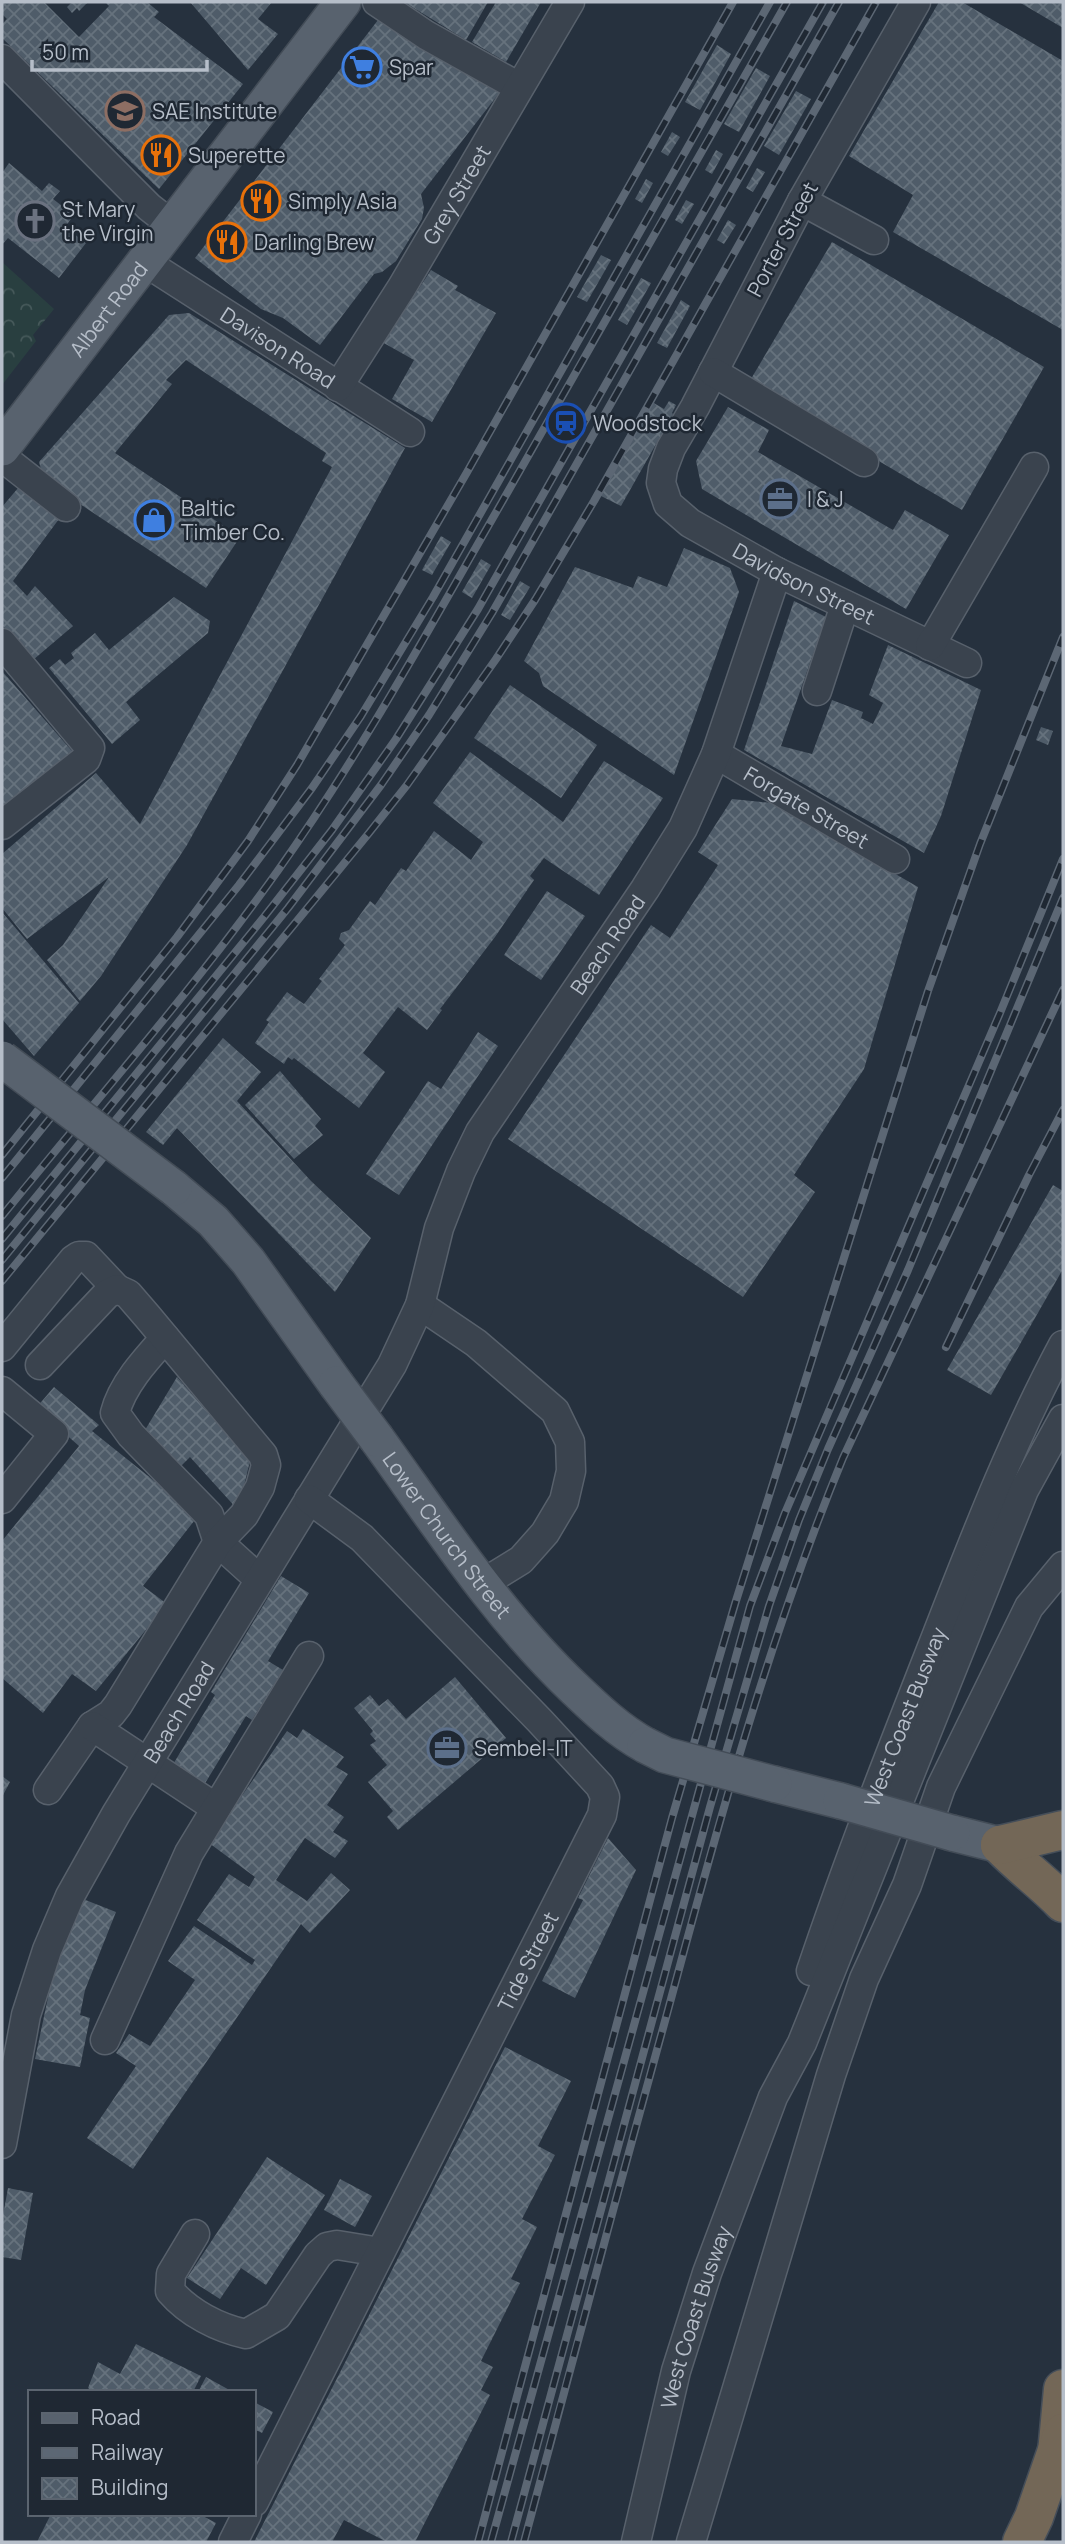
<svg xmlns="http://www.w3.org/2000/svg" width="1065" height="2544" font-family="Manrope,sans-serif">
<defs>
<pattern id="park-crowns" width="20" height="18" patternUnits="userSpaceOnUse" patternTransform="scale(1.75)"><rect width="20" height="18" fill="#293f40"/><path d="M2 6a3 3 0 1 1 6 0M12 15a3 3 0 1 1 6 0" fill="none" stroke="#46595a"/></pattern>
<pattern id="building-cross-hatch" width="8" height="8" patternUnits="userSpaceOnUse" patternTransform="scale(1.75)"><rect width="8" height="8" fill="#4f5c69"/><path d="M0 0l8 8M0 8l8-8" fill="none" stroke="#66727d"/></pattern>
</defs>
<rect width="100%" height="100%" fill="#26313e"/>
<!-- park -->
<polygon fill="url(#park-crowns)" points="2,262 54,309 33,335 36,341 2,385"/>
<!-- building -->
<g fill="url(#building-cross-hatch)">
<polygon points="2,2 44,2 79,37 109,6 105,2 147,2 159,12 154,17 243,84 159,189 2,38 2,24 7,19 2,14"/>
<polygon points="72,2 88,2 79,11 77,8 72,13 67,7"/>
<polygon points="190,2 272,2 258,19 278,34 248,70"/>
<polygon points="404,2 488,2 466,40"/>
<polygon points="496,2 541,2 506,62 472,42"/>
<polygon points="939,2 962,2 1063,61 1063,330 893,232 913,195 849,156"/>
<polygon points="1019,2 1063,2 1063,28"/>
<polygon points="378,20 500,92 421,194 424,208 422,219 396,261 382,272 374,274 320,345 283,318 261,309 195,258"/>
<polygon points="717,45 731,54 700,110 685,102"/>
<polygon points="756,68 770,76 739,132 724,124"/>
<polygon points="796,91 811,99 779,155 764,146"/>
<polygon points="672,132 680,137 668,156 661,152"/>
<polygon points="716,150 723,154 712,174 705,170"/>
<polygon points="9,163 42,191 49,183 60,191 53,199 74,215 65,227 86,243 59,278 8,238 2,245 2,173"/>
<polygon points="757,168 765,172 753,192 746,188"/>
<polygon points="646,179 653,183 642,203 635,199"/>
<polygon points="686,200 694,204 682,224 675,220"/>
<polygon points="728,220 736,225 724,244 717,240"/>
<polygon points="832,242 1044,367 962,510 748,384"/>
<polygon points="601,255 611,260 587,302 577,297"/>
<polygon points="431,270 458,286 455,290 496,313 432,422 392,399 414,360 382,342 408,298 412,299"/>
<polygon points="641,278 651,283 627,325 618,320"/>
<polygon points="681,300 690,306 667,348 657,343"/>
<polygon points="189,313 405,448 187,845 101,976 80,1001 47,960 63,945 109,877 27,939 2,908 2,854 96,773 140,824 332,467 322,461 326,453 186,360 166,380 172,384 115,453 240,537 206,588 44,480 39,462 169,315"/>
<polygon points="669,401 676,405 672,413 673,414 621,506 599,495 652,402 664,409"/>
<polygon points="728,407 769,430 758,452 893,530 905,510 949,535 906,609 702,489 696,461"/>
<polygon points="18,488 59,519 13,581 27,596 35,586 73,626 33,660 2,625 2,507"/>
<polygon points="441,536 451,542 432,575 422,570"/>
<polygon points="684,548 730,568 739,592 674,775 543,686 539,673 524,661 575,567 633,588 638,576 667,587"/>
<polygon points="481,559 491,565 472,598 462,592"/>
<polygon points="520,581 530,587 510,620 501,615"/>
<polygon points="174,597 210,621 208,633 126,702 140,720 112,744 49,668 60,659 65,665 74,658 71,653 95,633 109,650"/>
<polygon points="794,601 826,617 781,746 812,754 832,700 863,712 861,718 873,724 883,703 869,695 888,645 981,690 941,816 924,853 744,750"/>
<polygon points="2,671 72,751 2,808"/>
<polygon points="510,685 597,745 561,798 474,738"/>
<polygon points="1041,727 1053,731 1048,745 1036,740"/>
<polygon points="470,752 563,822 604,761 663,798 599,895 544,858 530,876 534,880 495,937 440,1009 442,1010 427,1030 398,1007 363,1053 385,1072 359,1108 294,1058 292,1060 288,1057 284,1064 255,1043 269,1022 266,1020 287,992 304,1004 322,981 319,979 345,945 339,939 341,933 349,930 370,901 375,905 401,868 406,871 434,831 471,860 483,842 433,803"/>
<polygon points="732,799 772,803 918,887 864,1069 794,1175 815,1192 743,1297 508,1139 651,925 670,938 718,865 698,852"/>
<polygon points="547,891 585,916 541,980 504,955"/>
<polygon points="2,912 79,1003 34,1056 2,1019"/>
<polygon points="478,1032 498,1046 399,1195 366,1174 428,1081 441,1089"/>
<polygon points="223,1038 261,1072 237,1101 311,1181 371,1238 335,1292 177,1128 163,1145 146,1132"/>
<polygon points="280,1071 321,1119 315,1126 323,1135 294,1159 245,1105"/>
<polygon points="1053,1185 1063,1191 1063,1269 991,1395 947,1370"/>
<polygon points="177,1377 250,1461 238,1510 190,1457 179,1468 145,1430"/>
<polygon points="54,1387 99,1425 92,1431 198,1516 143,1586 167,1604 96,1691 72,1674 43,1713 2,1678 2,1541 79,1446 36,1408"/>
<polygon points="281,1576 309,1593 268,1661 283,1670 252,1720 246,1716 204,1785 172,1766 215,1695 211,1692"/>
<polygon points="455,1677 506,1738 398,1830 387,1817 393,1811 368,1782 387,1765 370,1745 376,1741 370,1734 373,1731 354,1708 370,1695 379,1706 388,1699 406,1719"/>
<polygon points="303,1729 344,1757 336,1767 348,1774 327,1805 344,1817 333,1832 348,1841 335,1858 305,1838 276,1880 307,1901 331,1873 350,1890 310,1933 301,1924 133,2169 87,2138 136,2066 116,2053 129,2034 150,2046 195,1980 168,1961 194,1926 252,1965 255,1960 197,1920 229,1874 249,1887 255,1877 209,1843 287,1731 297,1738"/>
<polygon points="2,1776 10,1782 2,1797"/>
<polygon points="608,1838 636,1870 575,1998 542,1981 583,1900 578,1898"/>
<polygon points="83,1899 116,1912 85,1990 80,2015 90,2018 80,2067 35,2059 54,1969"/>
<polygon points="505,2047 571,2081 538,2146 555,2155 522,2219 537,2227 511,2279 520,2283 481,2361 493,2367 481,2390 490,2395 415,2542 387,2542 344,2520 332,2542 254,2542"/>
<polygon points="267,2157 325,2195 266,2285 241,2268 220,2299 187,2278"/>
<polygon points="340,2179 372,2196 355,2227 324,2210"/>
<polygon points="8,2188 33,2193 21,2260 2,2257 2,2221"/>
<polygon points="136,2344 201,2376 193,2392 94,2392 88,2388 98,2362 120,2374"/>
<polygon points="206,2377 233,2392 198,2392"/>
<polygon points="254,2402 273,2412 262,2433 254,2429"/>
<polygon points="51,2514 199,2514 216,2523 206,2542 37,2542"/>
</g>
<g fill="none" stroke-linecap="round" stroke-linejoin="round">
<!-- minor casing -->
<g stroke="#58616c" stroke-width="31">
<g id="minor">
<polyline points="377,2 426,35 519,87"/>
<path id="s1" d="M916,2L802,201L695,407L671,448L663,469L661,483L668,504L690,523L777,572L967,663"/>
<polyline points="2,59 149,207 172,225"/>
<polyline points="802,201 874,240"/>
<path id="s2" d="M145,262L410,432"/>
<polyline points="713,372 864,462"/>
<path id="s3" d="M338,387L402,287L570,2"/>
<polyline points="2,457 66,507"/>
<polyline points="2,643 90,748 86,759 2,825"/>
<polyline points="930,646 1034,467"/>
<polyline points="817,691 845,605"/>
<path id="s4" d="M716,754L895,859"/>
<polyline points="420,1305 476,1343 555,1411 570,1442 571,1471 564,1501 545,1533 521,1560 482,1584"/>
<path d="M165,1338C146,1359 122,1385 115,1413L131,1435L209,1515L218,1542L259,1579"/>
<polyline points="2,1347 73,1260 79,1256 86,1256 117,1289"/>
<polyline points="40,1365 107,1294 117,1289 128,1294 147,1316 263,1455 266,1465 260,1487 244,1515 218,1542 118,1705 111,1714 92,1726 48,1790"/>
<polyline points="2,1391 54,1434 2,1499"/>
<polyline points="92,1726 216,1808"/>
<path id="s5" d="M811,1971C848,1861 890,1754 932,1647C972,1545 1011,1442 1063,1345"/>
<polyline points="105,2040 189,1853 309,1656"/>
<path id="s6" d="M2,2144L26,2015L47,1950L70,1896L116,1814L392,1365L420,1305L439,1228L461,1171L480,1132L645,889L683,828L716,754L777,572"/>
<path d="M195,2234L171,2274L170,2291C189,2313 218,2328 246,2334L277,2316L318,2255L327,2247L337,2245L380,2252"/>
<path id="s7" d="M254,2502L602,1815L605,1797L600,1786L540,1721L362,1538L309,1499"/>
<polyline points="233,2542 247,2514"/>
<path id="s8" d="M636,2542L676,2371L707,2273L773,2097L802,2043L1024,1490L1063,1419"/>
<polyline points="691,2542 831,2075 864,1979 907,1885 941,1787 1029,1607 1063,1566"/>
</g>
</g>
<!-- major casing -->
<g stroke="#434c57" stroke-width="38">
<g id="major">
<path id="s9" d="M2,448L343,2"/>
<polyline points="174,1188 213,1221 248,1261 336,1384"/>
<path id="s10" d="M377,1439C439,1525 498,1616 575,1689C597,1710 618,1730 645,1745"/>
<polyline points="774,1784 841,1801"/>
<polyline points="952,1833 1000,1845"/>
</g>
</g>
<!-- highway casing -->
<g stroke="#454e59" stroke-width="41">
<g id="highway">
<path d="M1000,1845C1020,1866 1043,1882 1063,1903"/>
<polyline points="1000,1845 1063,1830"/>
<polyline points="1057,2453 1063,2389"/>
<polyline points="1022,2542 1034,2517 1063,2433"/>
</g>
</g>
<!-- minor -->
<use href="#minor" stroke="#3a434e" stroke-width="28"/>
<!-- major -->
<use href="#major" stroke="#58626e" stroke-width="35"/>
<!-- highway -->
<use href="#highway" stroke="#736757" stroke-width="38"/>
<!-- rail casing -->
<g stroke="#5c6774" stroke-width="8">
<g id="rail">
<polyline points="2,1155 177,937 248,841 297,765 466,474 733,2"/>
<polyline points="2,1178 239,885 312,788 361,716 433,597 770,2"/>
<path d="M2,1216C95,1101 194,989 279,869C362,752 431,625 502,502C597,335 692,168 787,2"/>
<polyline points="2,1239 264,917 332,830 396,739 478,609 823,2"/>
<polyline points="2,1260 288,908 381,785 429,715 492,613 839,2"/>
<polyline points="2,1281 369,833 407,785 496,659 535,600 594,501 876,2"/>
<polyline points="946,1347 1029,1175 1063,1110"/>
<polyline points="478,2542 672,1818 735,1604 928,991 980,844 1063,637"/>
<polyline points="491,2542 750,1606 785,1513 1000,1013 1063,859"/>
<polyline points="511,2542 710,1807 769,1606 799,1520 828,1449 908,1270 1063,898"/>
<path d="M524,2542C571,2365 619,2187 668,2010C718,1824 769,1637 843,1458L1063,990"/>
</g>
</g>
<!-- rail -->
<use href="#rail" stroke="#1f2833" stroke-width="5" stroke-dasharray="16" stroke-linecap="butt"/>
<!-- major-bridge casing -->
<g stroke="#434c57" stroke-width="38" stroke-linecap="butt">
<g id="major-bridge">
<polyline points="2,1059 174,1188"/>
<polyline points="336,1384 377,1439"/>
<polyline points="645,1745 665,1755 774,1784"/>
<polyline points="841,1801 952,1833"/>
</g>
</g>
<!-- major-bridge -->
<use href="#major-bridge" stroke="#58626e" stroke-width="35"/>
</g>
<!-- icons -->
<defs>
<g id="supermarket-ring" transform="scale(2.0125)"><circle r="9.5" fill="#1f2833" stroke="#3f7fe0" stroke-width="1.5"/><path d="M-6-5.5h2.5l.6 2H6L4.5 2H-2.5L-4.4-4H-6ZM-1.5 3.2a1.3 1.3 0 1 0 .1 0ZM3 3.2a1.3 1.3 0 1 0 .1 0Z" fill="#3f7fe0"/></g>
<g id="university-ring" transform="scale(2.0125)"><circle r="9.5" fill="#1f2833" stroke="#8d6e63" stroke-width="1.5"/><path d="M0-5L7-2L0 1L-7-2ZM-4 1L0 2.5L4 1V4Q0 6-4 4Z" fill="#8d6e63"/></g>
<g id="restaurant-ring" transform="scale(2.0125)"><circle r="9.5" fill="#1f2833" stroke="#e8710a" stroke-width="1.5"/><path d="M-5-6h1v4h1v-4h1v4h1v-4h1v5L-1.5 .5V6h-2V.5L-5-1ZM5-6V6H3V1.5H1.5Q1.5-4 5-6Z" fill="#e8710a"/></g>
<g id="church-ring" transform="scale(2.0125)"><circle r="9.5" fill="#1f2833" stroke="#6b7280" stroke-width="1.5"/><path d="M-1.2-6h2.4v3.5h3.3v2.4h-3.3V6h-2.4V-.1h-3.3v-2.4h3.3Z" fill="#6b7280"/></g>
<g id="station-ring" transform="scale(2.0125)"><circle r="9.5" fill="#1f2833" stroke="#1a4fb4" stroke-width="1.5"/><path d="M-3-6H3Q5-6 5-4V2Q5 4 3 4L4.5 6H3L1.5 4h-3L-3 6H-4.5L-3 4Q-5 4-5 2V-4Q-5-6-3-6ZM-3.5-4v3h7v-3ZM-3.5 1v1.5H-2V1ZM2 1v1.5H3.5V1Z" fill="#1a4fb4"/></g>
<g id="office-ring" transform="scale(2.0125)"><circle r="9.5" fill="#1f2833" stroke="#5c6f8a" stroke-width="1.5"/><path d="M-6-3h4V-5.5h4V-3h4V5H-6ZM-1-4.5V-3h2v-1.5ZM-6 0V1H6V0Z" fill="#5c6f8a"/></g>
<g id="shop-ring" transform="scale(2.0125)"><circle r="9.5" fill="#1f2833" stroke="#3f7fe0" stroke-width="1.5"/><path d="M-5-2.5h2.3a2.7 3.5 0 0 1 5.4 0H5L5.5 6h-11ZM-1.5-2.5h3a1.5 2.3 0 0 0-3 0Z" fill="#3f7fe0"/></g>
</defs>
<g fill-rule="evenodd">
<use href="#supermarket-ring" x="362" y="67"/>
<use href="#university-ring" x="125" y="111"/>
<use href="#restaurant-ring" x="161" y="155"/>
<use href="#restaurant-ring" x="261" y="201"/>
<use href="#church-ring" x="35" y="221"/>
<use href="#restaurant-ring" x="227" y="242"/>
<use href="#station-ring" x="566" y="423"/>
<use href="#office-ring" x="780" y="499"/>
<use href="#shop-ring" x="154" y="520"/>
<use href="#office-ring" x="447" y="1748"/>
</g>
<g text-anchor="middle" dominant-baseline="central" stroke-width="5" stroke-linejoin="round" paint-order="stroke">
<!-- poi labels -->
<g font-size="21" fill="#b6bec9" stroke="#1f2833" text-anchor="start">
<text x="389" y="67">Spar</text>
<text x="152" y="111">SAE Institute</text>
<text x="188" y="155">Superette</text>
<text x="288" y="201">Simply Asia</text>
<text x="62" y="209">St Mary<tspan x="62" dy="24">the Virgin</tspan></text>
<text x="254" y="242">Darling Brew</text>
<text x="593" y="423">Woodstock</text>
<text x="807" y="499">I &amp; J</text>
<text x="181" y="508">Baltic<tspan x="181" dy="24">Timber Co.</tspan></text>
<text x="474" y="1748">Sembel-IT</text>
</g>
<!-- street labels -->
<g font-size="21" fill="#b6bec9" stroke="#1f2833">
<text stroke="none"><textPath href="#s3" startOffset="226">Grey Street</textPath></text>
<text transform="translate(782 239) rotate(-62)">Porter Street</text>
<text stroke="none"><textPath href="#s9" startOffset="175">Albert Road</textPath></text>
<text stroke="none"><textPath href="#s2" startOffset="158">Davison Road</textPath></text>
<text stroke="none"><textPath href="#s1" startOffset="726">Davidson Street</textPath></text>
<text stroke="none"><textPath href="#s4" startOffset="105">Forgate Street</textPath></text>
<text stroke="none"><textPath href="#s6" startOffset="1356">Beach Road</textPath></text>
<text stroke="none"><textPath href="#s10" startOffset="119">Lower Church Street</textPath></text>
<text stroke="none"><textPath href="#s6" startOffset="472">Beach Road</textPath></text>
<text stroke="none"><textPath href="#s5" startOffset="271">West Coast Busway</textPath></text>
<text stroke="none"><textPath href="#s7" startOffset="606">Tide Street</textPath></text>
<text stroke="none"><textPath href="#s8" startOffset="233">West Coast Busway</textPath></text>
</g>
</g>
<!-- border -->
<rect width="1065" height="2544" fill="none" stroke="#b6bec9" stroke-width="7"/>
<!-- legend -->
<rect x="28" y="2390" width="228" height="126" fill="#1f2833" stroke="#5b646f" stroke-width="2"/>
<rect x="42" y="2413" width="35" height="10" fill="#58626e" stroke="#5b646f" stroke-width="2"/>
<text x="91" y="2425" font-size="21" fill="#b6bec9">Road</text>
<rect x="42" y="2448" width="35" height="10" fill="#5c6774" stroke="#5b646f" stroke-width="2"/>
<text x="91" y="2460" font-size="21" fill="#b6bec9">Railway</text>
<rect x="42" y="2478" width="35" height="21" fill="url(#building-cross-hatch)" stroke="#5b646f" stroke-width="2"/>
<text x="91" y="2495" font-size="21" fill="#b6bec9">Building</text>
<!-- scale -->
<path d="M32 60v10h175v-10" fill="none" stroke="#b6bec9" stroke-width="3.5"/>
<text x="42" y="60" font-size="21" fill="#b6bec9" stroke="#1f2833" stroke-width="5" paint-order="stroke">50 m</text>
</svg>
